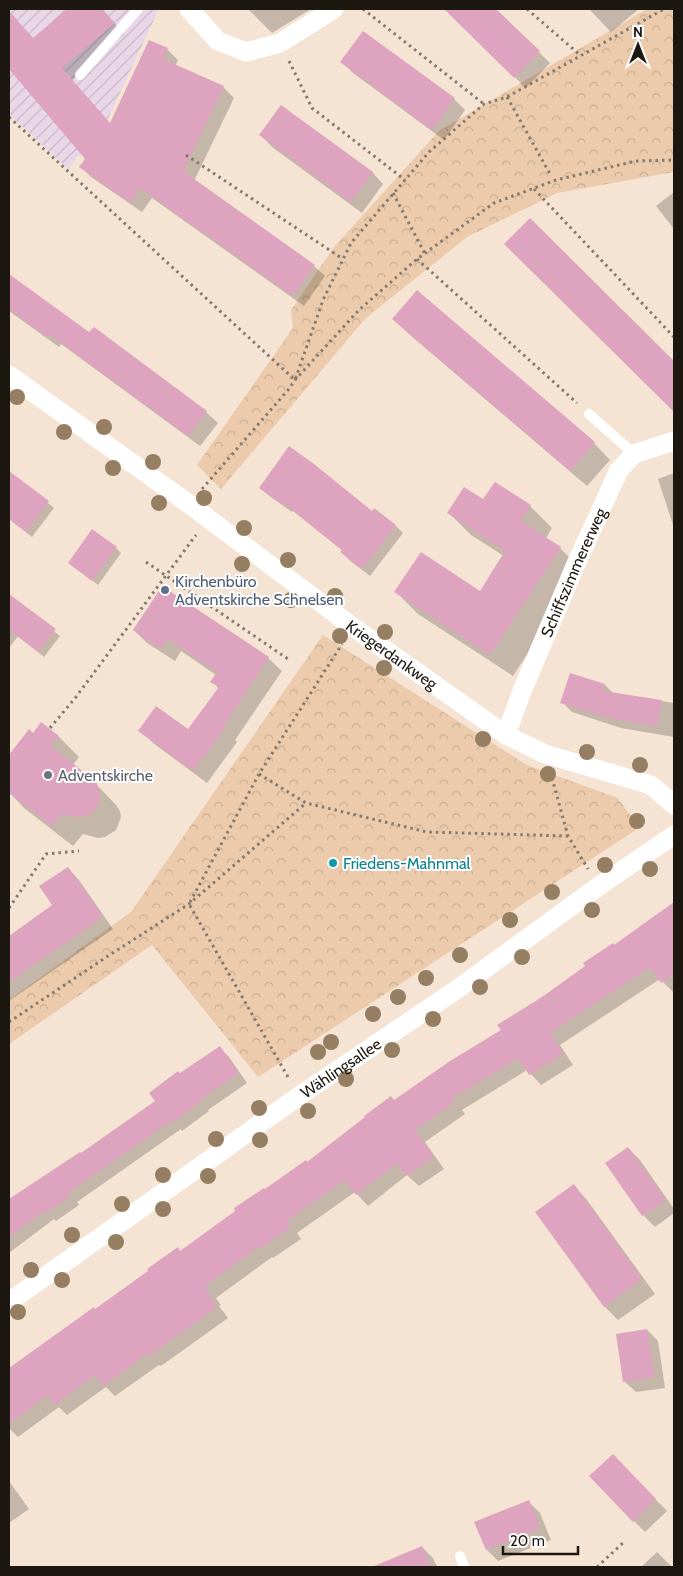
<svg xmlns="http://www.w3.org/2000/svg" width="683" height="1576" font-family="Cabin,sans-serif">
<defs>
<pattern id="industrial-furrows" width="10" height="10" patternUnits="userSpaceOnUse" patternTransform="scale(1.25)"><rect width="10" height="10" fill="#e9d7e8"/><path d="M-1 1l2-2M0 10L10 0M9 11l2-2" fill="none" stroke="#c7b8c6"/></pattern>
<pattern id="park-crowns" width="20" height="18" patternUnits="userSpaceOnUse" patternTransform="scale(1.25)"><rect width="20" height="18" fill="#ebcbac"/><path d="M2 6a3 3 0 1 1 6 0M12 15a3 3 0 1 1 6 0" fill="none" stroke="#c9ae93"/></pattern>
</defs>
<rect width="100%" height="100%" fill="#f5e4d4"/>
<!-- industrial -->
<polygon fill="url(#industrial-furrows)" points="9,9 159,9 108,119 68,169 9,114"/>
<!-- park -->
<g fill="url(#park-crowns)">
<polygon points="647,9 674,9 674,172 557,193 467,237 366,318 221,489 197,465 293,328 291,310 334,247 439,131"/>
<polygon points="323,635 527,765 618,798 639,828 258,1077 152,945 9,1044 9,1000 131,912"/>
</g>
<!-- shadow -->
<g fill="#0003">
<polygon points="68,9 102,9 124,34 72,80 110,124 167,49 178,60 175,66 223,87 234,98 194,181 314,266 325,276 304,306 152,198 142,212 91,177 81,167 86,159 9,67 9,11 33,39"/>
<polygon points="248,9 311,9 272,33"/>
<polygon points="445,9 495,9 550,63 526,88"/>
<polygon points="589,9 639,9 611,32"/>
<polygon points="342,62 454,99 465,110 444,140 353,73"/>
<polygon points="261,135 372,172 383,184 362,213 272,147"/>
<polygon points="674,192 674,229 656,206"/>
<polygon points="9,276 90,334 206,412 218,423 200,446 61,344 59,347 9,311"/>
<polygon points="394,319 594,443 610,460 587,486 410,335"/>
<polygon points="9,472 54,508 32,537 9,519"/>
<polygon points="674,473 674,528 658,479"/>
<polygon points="261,488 372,513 396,526 403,533 370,576 349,560 342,552 343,551 293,511 292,512 268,495"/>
<polygon points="483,501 530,506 552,528 546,538 560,548 582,570 513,676 418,614 396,592 480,592 504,556 471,535 448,512"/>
<polygon points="116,548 121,553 98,585 69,563"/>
<polygon points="163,587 268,658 282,671 235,740 237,742 207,783 153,743 140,730 189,731 219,689 212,681 216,675 181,651 175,661 147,643 134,630"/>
<polygon points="9,596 60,636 44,657 18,636 9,648"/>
<polygon points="605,685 613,693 674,703 674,737 621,728 572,712 562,702"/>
<polygon points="29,731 33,734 58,736 79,757 73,765 95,783 116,805 120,811 121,817 116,830 105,837 98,838 83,834 73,846 24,808 9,792 9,780 11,777 9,774 9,757"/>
<polygon points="68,868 79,880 113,929 9,1001 9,937 54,906"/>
<polygon points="674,904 674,993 660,979 560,1045 573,1065 541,1085 527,1070 462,1110 465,1114 425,1142 444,1169 419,1186 407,1175 368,1206 355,1192 297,1233 301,1239 273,1258 272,1257 216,1298 221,1305 219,1306 228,1318 161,1366 159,1365 115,1396 106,1387 67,1415 59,1407 18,1437 9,1428 9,1369 94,1309 95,1310 180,1252 265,1191 307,1163 395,1101 502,1031 543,998"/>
<polygon points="220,1048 229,1057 247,1083 208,1110 209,1111 182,1131 181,1129 77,1202 79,1205 56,1221 54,1219 9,1253 9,1197 10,1200 81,1155 157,1101 180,1075"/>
<polygon points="628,1148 640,1160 674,1209 674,1213 655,1227 643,1215 607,1163"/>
<polygon points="574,1186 587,1200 655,1294 618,1320 604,1306"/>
<polygon points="647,1330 658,1341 665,1388 636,1392 624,1381"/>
<polygon points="613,1456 667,1511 645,1532 634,1521"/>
<polygon points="9,1481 29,1509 9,1523"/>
<polygon points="529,1502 540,1513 551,1540 498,1561 487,1550"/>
<polygon points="422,1547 433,1558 437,1567 398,1567 395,1559"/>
<polygon points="657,1552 672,1567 641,1567"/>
</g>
<!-- building -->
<g fill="#dea3be">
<polygon points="67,9 102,9 115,23 62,68 110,123 149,40 168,48 163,59 224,86 183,171 315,265 293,296 140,188 131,203 79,167 85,159 9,69 9,11 33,38"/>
<polygon points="444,9 496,9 540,51 514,78"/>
<polygon points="363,31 455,98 432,130 340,62"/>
<polygon points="281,105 373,172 351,202 259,135"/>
<polygon points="530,218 674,361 674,412 504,244"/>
<polygon points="9,274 89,332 94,327 207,411 188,436 49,334 47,337 9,309"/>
<polygon points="417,290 595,442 570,471 392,319"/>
<polygon points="289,446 314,464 372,511 374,508 396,525 362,569 340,552 342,550 285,504 284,506 259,488"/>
<polygon points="9,471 49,501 26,532 9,519"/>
<polygon points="495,482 531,505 521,521 561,547 490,655 394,592 421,552 480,591 505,551 447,513 464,487 483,499"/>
<polygon points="92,529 117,547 92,581 68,563"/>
<polygon points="162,586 269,657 223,727 225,728 193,771 138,731 156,706 188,729 219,687 210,682 217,672 168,639 161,649 133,630"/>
<polygon points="9,594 56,629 38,652 9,630"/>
<polygon points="570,673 605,684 603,691 662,700 657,726 609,718 560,703"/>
<polygon points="41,722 59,736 51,746 96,782 99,789 100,796 99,803 96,809 90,814 84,817 76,817 62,814 52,826 9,793 9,755 29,729 33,733"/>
<polygon points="68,867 103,917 9,982 9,936 52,905 39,886"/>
<polygon points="674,902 674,974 661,983 650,967 550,1033 563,1054 529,1075 518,1058 451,1099 454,1103 415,1130 434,1157 406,1176 397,1163 356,1195 344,1180 287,1221 291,1227 261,1248 260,1246 205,1286 210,1293 208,1295 217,1307 149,1356 147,1354 103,1386 95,1375 55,1405 48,1395 9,1424 9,1368 94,1307 95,1309 148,1271 147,1269 178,1247 180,1251 235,1211 234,1208 264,1188 265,1189 306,1160 307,1162 365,1117 364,1116 391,1096 394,1100 450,1061 501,1030 497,1025 542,997 585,966 583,963 613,943 614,945"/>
<polygon points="220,1046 239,1073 200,1100 201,1101 172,1123 171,1121 69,1192 71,1196 46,1213 44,1211 9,1237 9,1199 80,1152 81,1153 155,1101 149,1093 178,1071 180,1073"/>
<polygon points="628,1147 666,1200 642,1216 605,1163"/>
<polygon points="574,1184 642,1279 604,1307 535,1212"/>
<polygon points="647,1329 655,1377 623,1382 616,1334"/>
<polygon points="613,1454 656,1499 633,1522 589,1476"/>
<polygon points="529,1500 540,1528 486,1550 474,1522"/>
<polygon points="422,1546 431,1567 372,1567"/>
</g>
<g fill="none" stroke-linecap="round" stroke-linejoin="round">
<!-- path -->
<g stroke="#857a6f" stroke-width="3" stroke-dasharray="2.5 4" stroke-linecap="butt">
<polyline points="363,9 484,104"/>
<polyline points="527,9 580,55"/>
<polyline points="289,61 312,108 405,180"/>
<polyline points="507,97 550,174"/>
<polyline points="9,117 295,380 323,300 351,243 429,152 484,104 507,97 664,9"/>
<polyline points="186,155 343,259"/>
<polyline points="534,189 674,337"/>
<polyline points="393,193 425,254"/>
<polyline points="417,259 577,403"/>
<polyline points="202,489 288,390 295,380 358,311 417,259 494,203 556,180 636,161 674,160"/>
<polyline points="146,562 288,659"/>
<polyline points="50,728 76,697 196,535"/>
<polyline points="259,774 306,803 427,832 568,836"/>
<polyline points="552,778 568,836 588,869"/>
<polyline points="9,908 46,854 79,851"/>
<polyline points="9,1022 108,956 189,904 306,803"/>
<polyline points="288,1077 189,904 259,774 342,644"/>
<polyline points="597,1567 624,1542"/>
</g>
<!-- lane -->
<g stroke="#fff" stroke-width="10">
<polyline points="80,75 138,9"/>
<polyline points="589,414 634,454"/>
<polyline points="460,1556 464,1567"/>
</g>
<!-- street -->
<g stroke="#fff" stroke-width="19">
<polyline points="189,9 218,41 246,52 280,43 334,9"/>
<path id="s1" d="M9,375L189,504L353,627L506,735L545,754L651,785L674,805"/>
<path id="s2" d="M506,735L522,691L576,564L619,470L634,454L674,441"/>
<path id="s3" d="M9,1302L299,1096L456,990L599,886L674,835"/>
</g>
</g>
<!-- trees -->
<g fill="#967e63">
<circle cx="17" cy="397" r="8"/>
<circle cx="104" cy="427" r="8"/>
<circle cx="64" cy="432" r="8"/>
<circle cx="153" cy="462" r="8"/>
<circle cx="113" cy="468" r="8"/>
<circle cx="204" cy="498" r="8"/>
<circle cx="159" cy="503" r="8"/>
<circle cx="244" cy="528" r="8"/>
<circle cx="288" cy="560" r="8"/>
<circle cx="242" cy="564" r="8"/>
<circle cx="335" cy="596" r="8"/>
<circle cx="291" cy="600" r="8"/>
<circle cx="385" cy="632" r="8"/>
<circle cx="340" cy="636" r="8"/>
<circle cx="384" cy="668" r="8"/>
<circle cx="483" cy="739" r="8"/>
<circle cx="587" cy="752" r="8"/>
<circle cx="640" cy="765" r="8"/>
<circle cx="548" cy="774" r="8"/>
<circle cx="637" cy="821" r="8"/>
<circle cx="605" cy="865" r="8"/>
<circle cx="650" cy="869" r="8"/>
<circle cx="552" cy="892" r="8"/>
<circle cx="592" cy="910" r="8"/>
<circle cx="510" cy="920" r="8"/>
<circle cx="460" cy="955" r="8"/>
<circle cx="522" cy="957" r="8"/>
<circle cx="426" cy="978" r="8"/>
<circle cx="480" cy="987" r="8"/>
<circle cx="398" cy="997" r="8"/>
<circle cx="373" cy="1014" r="8"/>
<circle cx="433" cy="1019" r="8"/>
<circle cx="331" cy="1042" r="8"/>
<circle cx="392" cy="1050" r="8"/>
<circle cx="318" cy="1052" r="8"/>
<circle cx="346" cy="1079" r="8"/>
<circle cx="259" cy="1108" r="8"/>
<circle cx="308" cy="1111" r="8"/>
<circle cx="216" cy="1139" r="8"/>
<circle cx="260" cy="1140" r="8"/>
<circle cx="163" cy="1175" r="8"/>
<circle cx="208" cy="1176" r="8"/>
<circle cx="122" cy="1204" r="8"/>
<circle cx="163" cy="1209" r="8"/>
<circle cx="72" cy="1235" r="8"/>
<circle cx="116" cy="1242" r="8"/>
<circle cx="31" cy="1270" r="8"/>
<circle cx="62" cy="1280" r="8"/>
<circle cx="18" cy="1312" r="8"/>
</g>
<!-- markers -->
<circle fill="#5c6f8a" stroke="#fff" stroke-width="2" cx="165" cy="590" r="5"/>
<circle fill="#6b7280" stroke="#fff" stroke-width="2" cx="48" cy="775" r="5"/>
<circle fill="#0f9aa8" stroke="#fff" stroke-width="2" cx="333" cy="863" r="5"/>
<g text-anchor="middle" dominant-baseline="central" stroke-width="4" stroke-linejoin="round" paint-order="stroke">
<!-- street labels -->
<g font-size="16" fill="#1d1711" stroke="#fff">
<text stroke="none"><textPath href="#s2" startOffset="176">Schiffszimmererweg</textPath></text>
<text stroke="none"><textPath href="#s1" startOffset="474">Kriegerdankweg</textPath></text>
<text stroke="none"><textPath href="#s3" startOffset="406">Wählingsallee</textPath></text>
</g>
<!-- service labels -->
<g font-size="16" fill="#4e5e75" stroke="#fff" text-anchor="start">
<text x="175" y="581">Kirchenbüro<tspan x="175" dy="18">Adventskirche Schnelsen</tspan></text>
</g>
<!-- worship labels -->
<g font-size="16" fill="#5b616d" stroke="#fff" text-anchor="start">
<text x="58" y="775">Adventskirche</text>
</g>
<!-- culture labels -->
<g font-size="16" fill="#0d838f" stroke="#fff" text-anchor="start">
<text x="343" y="863">Friedens-Mahnmal</text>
</g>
</g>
<!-- border -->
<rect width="683" height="1576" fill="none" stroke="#1d1711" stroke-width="20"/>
<!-- north arrow -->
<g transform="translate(638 45)" stroke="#ffffff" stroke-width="4" paint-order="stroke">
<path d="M0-4L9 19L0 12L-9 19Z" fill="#1d1711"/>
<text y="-8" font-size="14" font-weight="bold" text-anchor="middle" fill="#1d1711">N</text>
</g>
<!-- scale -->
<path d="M503 1546v8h75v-8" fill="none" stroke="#1d1711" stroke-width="2.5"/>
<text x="510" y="1546" font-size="15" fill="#1d1711" stroke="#ffffff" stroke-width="4" paint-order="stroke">20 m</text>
</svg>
